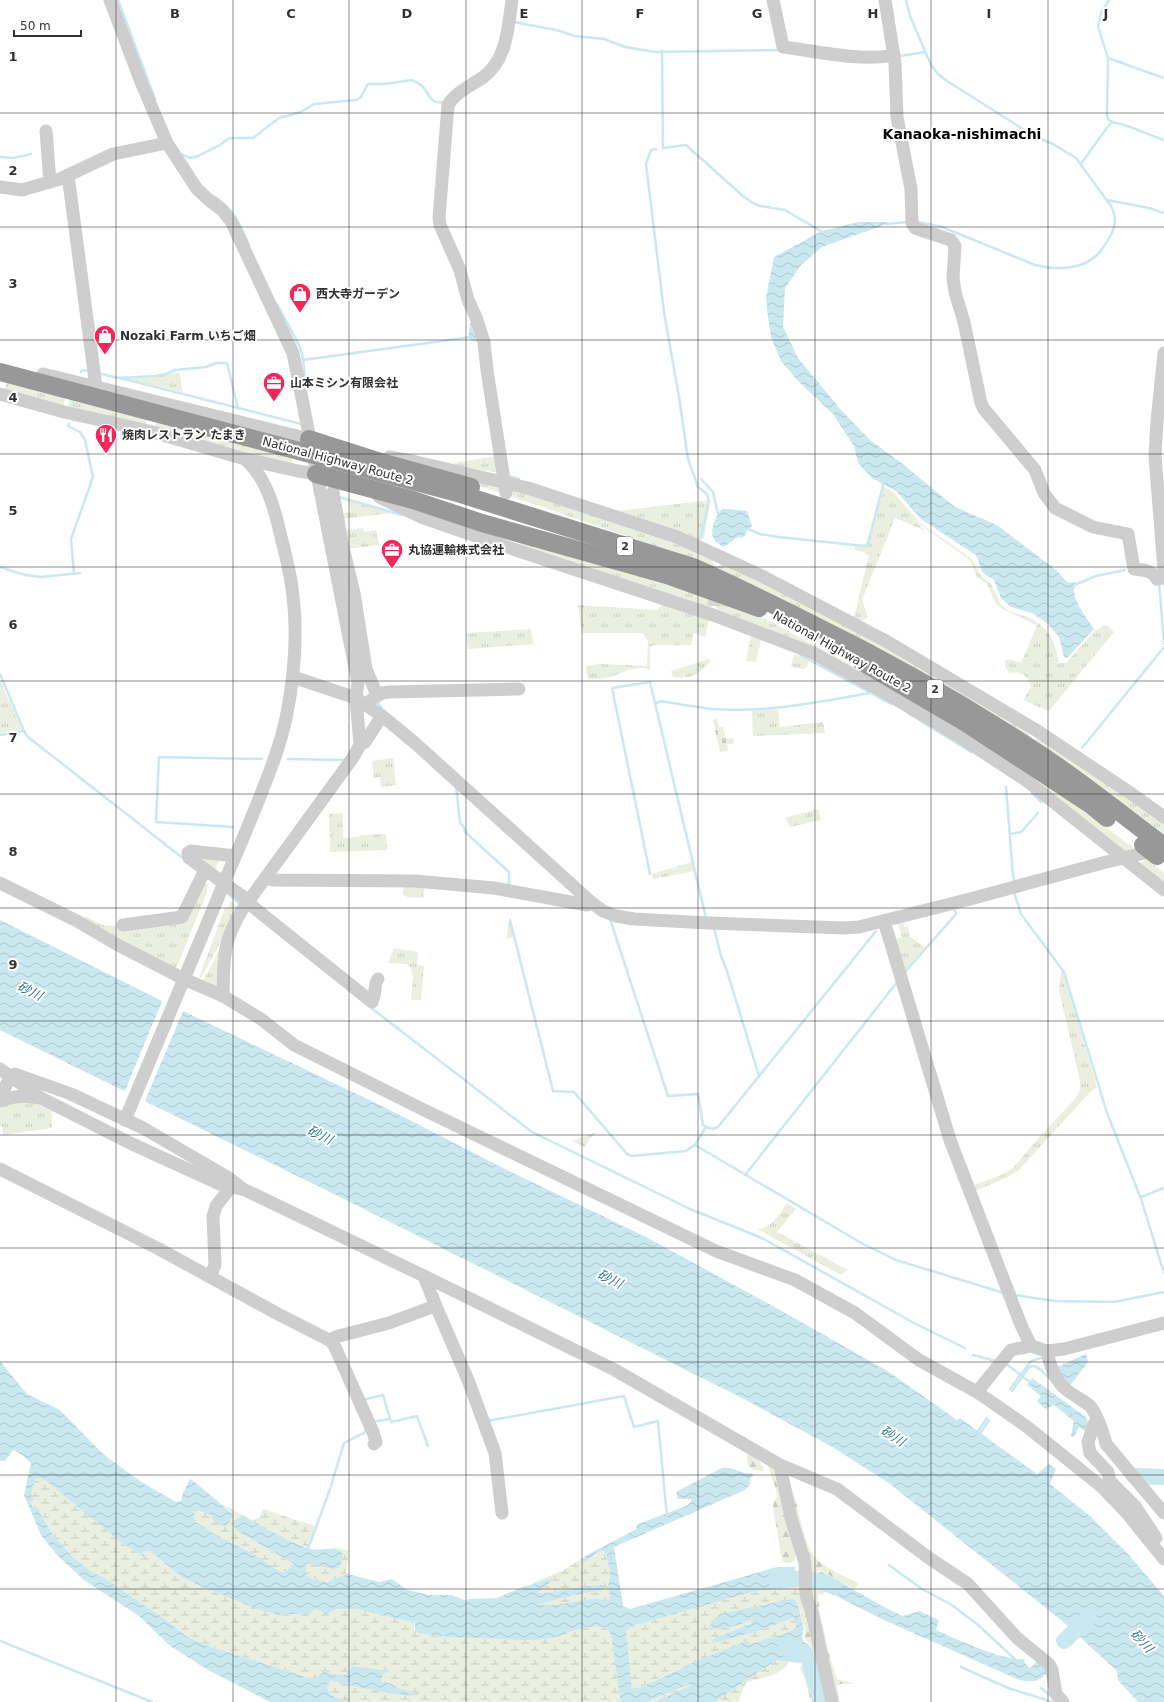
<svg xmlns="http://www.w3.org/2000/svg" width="1164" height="1702" font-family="'DejaVu Sans','Noto Sans JP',sans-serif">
<defs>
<pattern id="grass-tufts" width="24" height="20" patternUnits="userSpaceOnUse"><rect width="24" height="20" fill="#eaefdf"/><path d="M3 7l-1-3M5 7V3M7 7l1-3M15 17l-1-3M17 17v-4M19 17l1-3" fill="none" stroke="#c9cdc0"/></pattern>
<pattern id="forest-firs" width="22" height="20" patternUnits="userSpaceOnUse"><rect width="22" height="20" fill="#eaefdf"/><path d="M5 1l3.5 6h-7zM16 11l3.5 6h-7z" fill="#c9cdc0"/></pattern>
<pattern id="wetland-marsh" width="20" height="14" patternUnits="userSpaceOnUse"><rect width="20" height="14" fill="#eaefdf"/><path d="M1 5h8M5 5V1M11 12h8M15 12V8" fill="none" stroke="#c9cdc0"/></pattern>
<pattern id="cemetery-stones" width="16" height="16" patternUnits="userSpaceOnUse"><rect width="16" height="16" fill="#eaefdf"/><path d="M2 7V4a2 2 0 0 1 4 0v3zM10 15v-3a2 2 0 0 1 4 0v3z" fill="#c9cdc0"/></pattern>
<pattern id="water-waves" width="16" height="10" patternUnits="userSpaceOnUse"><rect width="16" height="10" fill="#cae8f0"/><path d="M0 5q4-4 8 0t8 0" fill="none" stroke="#aec7ce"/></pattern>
</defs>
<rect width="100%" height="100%" fill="#fff"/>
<!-- grass -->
<g fill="url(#grass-tufts)">
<polygon points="179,372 183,392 128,379 128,378 150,378"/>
<polygon points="7,381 66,396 63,406 4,391"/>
<polygon points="73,384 150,405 145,426 68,407"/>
<polygon points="159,408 290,440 293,464 293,466 155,427"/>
<polygon points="496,456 499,473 454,465 454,463"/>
<polygon points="408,464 501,489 505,494"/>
<polygon points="514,487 676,543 712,559 714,565 718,567 722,562 884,645 1028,730 1029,736 673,552 513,497 512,492"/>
<polygon points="884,487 893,492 920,523 971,558 981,576 991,584 1001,605 1009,611 1030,618 1037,622 1036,625 1001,608 996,604 987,584 977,577 972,564 967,558 912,519 926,531 895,518 862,600 868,617 862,621 854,618 869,555 866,555 864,552 855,550 855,546 866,547 868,543"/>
<polygon points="348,500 392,513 341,519 340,514 351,512"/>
<polygon points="710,500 704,538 697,541 617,511"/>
<polygon points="363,528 364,532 376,530 379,545 346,549 343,531"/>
<polygon points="520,543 630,570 760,616 842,660 960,727 840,664 718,612 716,606 713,605 710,608 521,546"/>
<path d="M663,604L709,620L705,637L693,633L691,645H654L650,647V670C636,665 627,671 613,676C606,679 596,679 588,679L586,666L600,664L647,666L648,642L643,633H582L578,605L657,610Z"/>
<path d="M1038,623C1053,635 1055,644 1059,663H1066L1096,629L1098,630L1103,625L1109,627L1114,632L1049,711L1023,700L1031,687C1027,676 1022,670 1009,673L1005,666V661L1009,659L1021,663Z"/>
<polygon points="531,629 533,644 468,649 466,633"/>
<polygon points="751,636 761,640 756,662 746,661"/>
<polygon points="794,654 809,660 807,667 803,669 791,667"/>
<path d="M709,659L710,661C700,674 690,680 673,677L671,671Z"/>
<polygon points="0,680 22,730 0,733"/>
<polygon points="778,709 780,727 823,722 825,733 753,736 752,711"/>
<polygon points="1040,738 1164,820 1164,837 1031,741"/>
<polygon points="393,758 396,785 381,787 380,777 374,778 372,761"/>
<polygon points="1014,766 1077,806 1139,852 1127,853"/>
<polygon points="818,809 821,820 790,827 785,818"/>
<polygon points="343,813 343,838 358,837 361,835 386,834 387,850 330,852 329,814"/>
<polygon points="191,854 220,858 214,872"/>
<polygon points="1147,859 1164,873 1164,885 1140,863"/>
<polygon points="692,862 694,871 653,879 652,874"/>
<polygon points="206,884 208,884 206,895 176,969 85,919 85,916 102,925 121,927 182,920 200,886"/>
<polygon points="425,884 423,898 407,897 403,894 404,885"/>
<polygon points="231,901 236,906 237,912 201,978 199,977 225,908 228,908"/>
<polygon points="509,920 514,937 507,939"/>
<polygon points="903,920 904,927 908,926 910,937 925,947 902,974 892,940 902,937 897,921"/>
<polygon points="224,941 218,988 203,981"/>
<polygon points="394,948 418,952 417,965 424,966 421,1000 411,1000 413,977 410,966 405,964 388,963"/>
<polygon points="1061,971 1063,971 1097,1087 1091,1091 1019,1170 1008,1177 973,1192 971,1186 1002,1175 1014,1167 1040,1136 1075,1099 1080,1090 1080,1080 1059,991"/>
<polygon points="27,1099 52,1111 52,1128 3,1135 2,1126 0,1126 0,1104"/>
<polygon points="597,1132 590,1138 585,1147 572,1141"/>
<path d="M787,1203L796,1209L777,1232L848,1270L841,1275L757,1229C771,1229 780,1214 787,1203Z"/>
</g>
<!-- forest -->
<g fill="url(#forest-firs)">
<polygon points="750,1452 758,1457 764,1471 753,1470 748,1466 747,1456"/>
<polygon points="767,1464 776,1466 796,1552 795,1558 793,1562 786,1563 783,1561 781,1555 773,1507 774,1501 777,1497 776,1489"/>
<path d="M788,1480C800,1501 801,1548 820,1562C831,1571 845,1576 858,1583V1586L854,1589L820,1570L813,1575L812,1582L825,1592L823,1595L818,1594L819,1608L830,1657L837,1679L853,1683L851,1684H840L837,1686L840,1702H835Z"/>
<path d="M807,1605L830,1702H824L815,1667L808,1653L810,1644C802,1639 806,1635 805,1628C804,1624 800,1620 800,1616C800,1611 804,1608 807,1605Z"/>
<polygon points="801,1665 805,1667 816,1702 811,1702 804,1676 800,1669"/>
</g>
<!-- wetland -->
<g fill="url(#wetland-marsh)">
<path d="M38,1478L46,1481L123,1544L147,1558L143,1554L144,1551H150L183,1578L212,1591L278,1615L315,1609L322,1612L346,1608L356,1609L416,1623L414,1628L415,1632C443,1638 470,1638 498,1639C514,1640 531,1641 547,1639C571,1635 580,1623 607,1628L611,1635L620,1698L619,1702H350L334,1697L328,1690L327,1685L330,1681L403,1695L418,1694L398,1688L390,1683H383L381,1681L383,1674L388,1671V1669L384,1670L352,1666L345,1675H335L324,1671L316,1679L309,1678L203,1644L186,1636L165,1619L103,1577L89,1571L74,1558L53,1535L42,1515L32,1506C30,1496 29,1484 38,1478Z"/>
<polygon points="222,1504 252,1520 259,1518 263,1509 315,1526 308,1547 289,1540 237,1531 294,1564 285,1572 281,1572 252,1553 216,1535 194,1521 195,1510 197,1509 201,1513 210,1514 211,1517 231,1512"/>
<path d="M339,1548L349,1551L346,1573L348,1574C332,1581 322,1585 306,1575L307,1563H312L339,1551L330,1549Z"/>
<polygon points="600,1551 604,1551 607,1556 610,1574 608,1587 610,1597 607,1602 598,1598 554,1605 534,1605 566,1597 589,1593 554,1592 548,1594 538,1593 555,1578 531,1585 535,1582 564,1570 587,1555 583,1559 596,1555"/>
<polygon points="795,1585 803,1585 807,1605 801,1610 799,1616 796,1600 792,1599 741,1624 751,1619 757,1619 755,1622 713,1639 715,1643 759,1631 793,1618 796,1621 796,1627 787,1633 749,1644 744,1642 672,1672 641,1687 632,1688 626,1630 636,1625 756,1591 795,1587"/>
<path d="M776,1660L789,1661C782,1677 760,1677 746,1683L738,1702H715Z"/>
<path d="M691,1684C685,1692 658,1702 647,1702Z"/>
</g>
<!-- cemetery -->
<polygon fill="url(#cemetery-stones)" points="717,719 719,727 723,727 726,739 733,738 734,744 727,744 728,751 720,752 713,720"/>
<!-- water -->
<g fill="url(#water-waves)">
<path d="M859,222H887V224L822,247L802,264L785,288L783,327L798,358L842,411L871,441L899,461L955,507L997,525L1056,570L1066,581L1070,583L1075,582L1076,585C1068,596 1088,619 1094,629L1067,658L1064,657L1059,637L1048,624L1032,613L1011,607L1001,598L994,580L982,572L977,556L921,519L896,491L872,478L858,463L854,446L833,414L798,381L781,361L771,337L767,310L766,297L774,257L822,231Z"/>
<polygon points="473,318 478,343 468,338 470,324"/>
<path d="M722,509H729L747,511L752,526L746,531V534L742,538L738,537L724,547C721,545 716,543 714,539C709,531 716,515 722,509Z"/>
<polygon points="0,920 162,1001 386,1108 501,1167 646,1237 780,1310 889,1372 957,1420 960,1418 1037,1474 1049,1464 1056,1469 1050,1484 1090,1516 1128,1554 1164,1596 1164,1702 1138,1702 1118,1680 1117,1671 1061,1620 890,1484 834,1448 744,1399 354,1204 0,1030"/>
<polygon points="1086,1354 1088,1362 1069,1387 1055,1368"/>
<path d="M0,1361L27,1394L60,1410L104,1455L143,1483L176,1502L181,1501L183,1493L190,1479C193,1480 230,1511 233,1515L229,1523L225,1526C216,1524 214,1522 210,1514L206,1515L197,1509L195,1510L194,1521L216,1535L252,1553L281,1572H285L294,1564L237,1531L234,1526L235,1521L238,1518L244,1517C266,1528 288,1542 312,1549C320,1551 332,1546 340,1551C345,1554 341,1564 339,1568L333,1569L307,1563L306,1575L313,1579L327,1582L348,1574L379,1582L392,1579L408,1590L429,1595H452L467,1601L469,1599L497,1598L520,1588L556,1577L538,1593C547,1594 552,1592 560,1591C574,1588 588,1586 602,1585L604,1587L602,1590L566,1597L536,1605H554L598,1598L607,1602L610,1597L608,1587L610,1574L607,1556L604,1551H600L583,1563V1559L587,1555L635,1530L638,1524L686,1506L691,1502V1499H678L676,1492L722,1468C734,1466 742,1475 752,1473L753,1476L750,1478V1484L745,1490L614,1547L623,1606L630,1609L777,1567H795V1574L797,1575L795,1587L756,1591L636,1625L626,1630L632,1688L641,1687L699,1660L744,1642L749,1644L787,1633L796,1627V1621L793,1618L759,1631L715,1643L712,1642L713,1639L755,1622L756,1619C751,1619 747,1622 741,1624C732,1627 720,1629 710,1630L709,1627L720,1614L792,1599L796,1600L804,1629L802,1636L804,1642L809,1645L807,1652L801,1663L776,1660L715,1702H653L669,1696L690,1686V1684L647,1702H619L620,1698L611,1635L607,1628C580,1623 571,1635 547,1639C531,1641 514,1640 498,1639C470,1638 442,1638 415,1632V1623L356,1609H337L327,1614L315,1609L310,1613L278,1615L258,1609L212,1591L183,1578L150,1551H144L143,1554L149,1560L123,1544L46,1481L38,1478L34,1481L31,1494L34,1500L31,1502L32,1506L38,1509L53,1535L74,1558L90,1571L103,1577L165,1619L186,1636L203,1644L309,1678L316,1679L324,1671L335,1675H345L352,1666L384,1670L388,1668V1671L383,1674L381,1681L383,1683H390L398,1688L419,1694C410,1700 345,1684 331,1681L327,1685L328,1690L334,1697L350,1702H270L208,1670L169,1645L139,1616L84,1580L56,1554L41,1535L24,1495L31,1463L22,1455L13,1450L5,1461H0Z"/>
<polygon points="1032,1378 1087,1418 1089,1431 1086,1432 1079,1427 1074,1437 1071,1436 1074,1421 1054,1405 1045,1409 1037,1401 1041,1396 1027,1385"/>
<path d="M821,1571L884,1607L903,1616L919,1611L939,1620L936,1630C954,1638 1005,1662 1024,1659L1025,1661L1024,1662L1030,1668L1038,1660L1048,1670C1042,1683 1029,1683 1017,1679L884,1620L824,1590L813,1582L814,1576Z"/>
</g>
<!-- pier -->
<polygon fill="#fff" points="163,999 184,1009 144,1103 124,1093"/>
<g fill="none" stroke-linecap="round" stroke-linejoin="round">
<!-- stream -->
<g stroke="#cae8f0" stroke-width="2.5">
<polyline points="118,0 155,99"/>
<path d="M906,0L910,16L931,65L938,74L947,81L1034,136L1053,144L1076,158L1111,206C1118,220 1115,230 1106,243C1103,247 1101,252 1097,255C1082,270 1055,270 1035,265L942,227L918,222"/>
<polyline points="1109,0 1101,13 1098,26 1108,58 1107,115 1108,119 1112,122"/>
<polyline points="514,22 556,30 575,36 604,39 625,47 655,52 779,50"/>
<polyline points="662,51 663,148 686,145 744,197 753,203 760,206 785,210 824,233"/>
<polyline points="900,56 925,52"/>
<polyline points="1108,58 1164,78"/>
<polyline points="656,149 651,150 646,164 664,312 679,397 688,459 696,481"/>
<path d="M180,154L191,158L198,156L220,145L229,138H253L279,118L301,112L314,104L356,100L361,97L368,84H385L412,80C416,82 420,84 423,87C430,95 431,105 444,102"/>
<polyline points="0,157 13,158 31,154"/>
<path d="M1081,164L1106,129L1112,122C1130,125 1146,134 1164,140"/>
<path d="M215,197C234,209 241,226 249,245"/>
<polyline points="1107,200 1149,208 1164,213"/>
<polyline points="886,224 909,222"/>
<polyline points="277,304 300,347 303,359 306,387"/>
<polyline points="303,360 471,337"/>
<polyline points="81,372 82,370 89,371"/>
<polyline points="98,373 118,378 155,376 166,374 175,370 206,367 216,363 227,363 238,408"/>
<polyline points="120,378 301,424"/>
<polyline points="73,405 75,398"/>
<polyline points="69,424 68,426 80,432 85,440 93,477 71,539 74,574"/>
<polyline points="508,476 519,479"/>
<polyline points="701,479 713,492 718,514"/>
<polyline points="339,497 402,515"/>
<polyline points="748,529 760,534 778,537 865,546 868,543 884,482"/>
<polyline points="689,536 698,539 701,537 709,502 707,494 697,486 696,481"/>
<polyline points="0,567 25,575 41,577 80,573"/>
<polyline points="1159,582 1164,644"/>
<polyline points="1074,585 1096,576 1125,570"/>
<polyline points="346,588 350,608"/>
<polyline points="800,655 891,704"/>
<polyline points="0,674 24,731 28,737 184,859"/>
<polyline points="377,702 384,711"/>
<path d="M656,703L661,701C678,704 695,707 713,709C766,713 818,702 870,693"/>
<polyline points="908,713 971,752"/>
<polyline points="0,735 24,731"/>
<polyline points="1082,748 1164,647"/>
<polyline points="288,759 345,760"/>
<polyline points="456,785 460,823 464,827 465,832 509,872 509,887"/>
<polyline points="1006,787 1013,876 1015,882"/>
<polyline points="1032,793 1041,802 1042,801"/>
<polyline points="233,827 156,822 159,757 262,759"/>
<polyline points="1010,834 1021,832 1038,813"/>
<polyline points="650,874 612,688 650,682 706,918"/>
<polyline points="1014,892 1021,914 1064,972 1107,1113 1141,1199 1164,1273"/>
<polyline points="227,893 240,904"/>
<polyline points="610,919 668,1096 698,1094 703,1125 706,1127"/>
<polyline points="510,920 553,1091 574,1092 627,1154 632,1156 686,1151 695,1145 863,1244 896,1260 1004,1293"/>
<polyline points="714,928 721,956 727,971 759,1076"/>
<polyline points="905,972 956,914 954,907"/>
<polyline points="370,1007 532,1132 690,1209 762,1238 914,1323 965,1348"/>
<polyline points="695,1145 706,1127 713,1129 718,1127 876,931"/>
<polyline points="745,1175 898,981"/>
<polyline points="1141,1197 1164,1188"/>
<polyline points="1015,1295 1055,1301 1114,1302 1164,1292"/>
<polyline points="973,1355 996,1361"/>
<polyline points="1005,1363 1031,1383"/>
<polyline points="1010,1389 1031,1361 1045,1357"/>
<path d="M1012,1391L1029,1367C1038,1363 1045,1375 1052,1381"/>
<polyline points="363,1400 383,1395 391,1422 417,1416 428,1446"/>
<polyline points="487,1421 624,1396 634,1427 658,1421 667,1517"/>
<polyline points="372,1422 390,1419"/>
<polyline points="976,1434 987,1418"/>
<polyline points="979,1435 989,1420"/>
<polyline points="308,1549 329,1492 344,1443 364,1433 366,1430"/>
<polyline points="889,1565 922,1589 952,1605 978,1625 1018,1662"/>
<polyline points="0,1641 152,1702"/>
<polyline points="961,1667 1008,1688 1053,1702"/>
<polyline points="1041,1688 1051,1696"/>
</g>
<!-- river -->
<g stroke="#cae8f0" stroke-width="16">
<polyline points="1134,1476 1164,1477"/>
<path d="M775,1579C795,1578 815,1577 834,1587"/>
<polyline points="1064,1641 1089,1617"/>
<polyline points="785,1648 804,1653 808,1656 821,1702"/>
</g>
<!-- minor-tunnel -->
<polyline stroke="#d6d6d6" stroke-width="13" stroke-dasharray="13 6" stroke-linecap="butt" points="714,606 717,566"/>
<!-- minor -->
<g stroke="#cecece" stroke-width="13">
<path d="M110,0L141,82L167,143L197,189L209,200L222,210L231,221L293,353L358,683L356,698L360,745L352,759L242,910C222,943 224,959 223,996"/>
<path d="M773,0L783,47C815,51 863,62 894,55"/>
<path d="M885,0L895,63L897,117L911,189L912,223L915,228L951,240L955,246L953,278L955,292L964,322L981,403L984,409L1035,470L1044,493L1055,508L1093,527L1128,534L1134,569C1143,570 1152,570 1157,579L1164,578"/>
<polyline points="46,131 50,182"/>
<polyline points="68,175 96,387"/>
<polyline points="0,187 22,190 60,179 113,154 167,143"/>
<polyline points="1164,353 1157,421 1155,456 1164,570"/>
<polyline points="43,374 309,439"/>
<polyline points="0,394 64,412 149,431 245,459 298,471 316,474"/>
<polyline points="389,457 412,461 528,488 677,537 762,576 886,641 1036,730 1132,794 1164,817"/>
<polyline points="333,492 342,543 354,593 366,669 377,695"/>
<path d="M506,493L487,370L484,342L476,317L468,300L460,270L440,225L439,218L448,105C455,93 470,86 482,78C507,61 508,28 512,0"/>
<polyline points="379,497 421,517 516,550 713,615 813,653 887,694 960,737 1027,781 1164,890"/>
<polyline points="293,677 356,698 386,719 416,744 592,903 603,911 616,916 634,919 709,923 844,928 859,927 974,898 1106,862 1158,850"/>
<polyline points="371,700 382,693 389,692 519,689"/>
<polyline points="360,745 365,742 382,716"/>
<path d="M235,856L191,851L188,853L189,858L249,901L252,906L372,1002C376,994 374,984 378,979"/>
<polyline points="266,878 273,880 415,881 494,888 587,905 592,903"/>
<path d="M225,880C243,839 261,797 276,754C292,708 299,644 293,596C291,576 286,556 281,537C275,510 267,478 245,459"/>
<polyline points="0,883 77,921 118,945 184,979 223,996 261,1019 294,1045 422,1109 716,1251 795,1280 855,1313 919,1360 977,1392 1026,1426 1102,1487 1126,1512 1164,1559"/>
<polyline points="884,921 950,1140 1021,1325 1031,1346"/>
<polyline points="123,925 182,917 205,870"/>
<polyline points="0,1069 41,1098 130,1143 222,1185 241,1189"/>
<polyline points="0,1096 11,1076 15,1074 71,1094 143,1128 229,1178 243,1189 424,1276 615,1370 780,1465 837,1489 929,1558 968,1584 1017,1638 1049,1664 1052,1670 1056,1694 1063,1702"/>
<path d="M0,1101C14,1096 24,1095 39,1098"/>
<polyline points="125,1120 217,900"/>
<polyline points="0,1169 159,1249 278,1314 331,1341 335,1347 373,1432 376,1442 374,1444"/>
<polyline points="424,1276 435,1304 468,1380 495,1453 502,1513"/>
<polyline points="210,1277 215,1265 213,1217 216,1206 234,1183"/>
<polyline points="331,1341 335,1337 389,1323 432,1307 435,1304"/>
<path d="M1047,1351C1050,1366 1055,1382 1068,1391C1075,1396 1082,1400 1089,1405C1096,1411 1104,1435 1106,1444L1164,1513"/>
<polyline points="977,1392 1011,1350 1031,1346 1047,1351 1064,1349 1164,1323"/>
<polyline points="1098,1422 1094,1424 1088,1442 1090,1453 1108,1472 1110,1481 1135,1506 1156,1538"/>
<polyline points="780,1465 791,1518 805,1563 806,1595 812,1613 832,1702"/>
</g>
<!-- highway -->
<g stroke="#989898" stroke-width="18">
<polyline points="309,439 384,463 471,487"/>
<polyline points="316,474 413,500 482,523 667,575 759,608"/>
<path d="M454,492L693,567C732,584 770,603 808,622C886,660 962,703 1035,751C1080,780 1121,814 1164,846"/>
<polyline points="862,662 966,723 1091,805 1107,818"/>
</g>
<!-- minor-bridge -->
<polyline stroke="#cecece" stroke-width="13" points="217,900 225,880"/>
<!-- highway-bridge -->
<g stroke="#989898" stroke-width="18">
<polyline points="0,372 454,492"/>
<polyline points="1143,845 1157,856"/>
</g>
</g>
<!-- grid -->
<path fill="none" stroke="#313131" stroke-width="1" stroke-opacity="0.55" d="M116,0V1702M233,0V1702M349,0V1702M466,0V1702M582,0V1702M698,0V1702M815,0V1702M931,0V1702M1048,0V1702M0,113H1164M0,227H1164M0,340H1164M0,454H1164M0,567H1164M0,681H1164M0,794H1164M0,908H1164M0,1021H1164M0,1135H1164M0,1248H1164M0,1362H1164M0,1475H1164M0,1589H1164"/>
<!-- icons -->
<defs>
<g id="shop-pin" transform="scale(1.15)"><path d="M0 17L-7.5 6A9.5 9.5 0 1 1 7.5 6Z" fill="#f5265a" stroke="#fff"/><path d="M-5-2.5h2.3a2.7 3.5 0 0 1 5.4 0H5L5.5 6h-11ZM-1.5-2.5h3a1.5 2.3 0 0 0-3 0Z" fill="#fff"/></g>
<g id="office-pin" transform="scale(1.15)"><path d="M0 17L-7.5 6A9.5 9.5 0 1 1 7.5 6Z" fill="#f5265a" stroke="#fff"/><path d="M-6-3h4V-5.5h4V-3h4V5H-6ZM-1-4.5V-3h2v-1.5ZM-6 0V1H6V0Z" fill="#fff"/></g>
<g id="restaurant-pin" transform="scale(1.15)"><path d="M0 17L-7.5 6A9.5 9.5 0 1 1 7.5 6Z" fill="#f5265a" stroke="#fff"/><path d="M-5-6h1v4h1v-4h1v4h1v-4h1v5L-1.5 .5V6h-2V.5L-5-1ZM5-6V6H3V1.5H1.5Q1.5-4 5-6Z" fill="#fff"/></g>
</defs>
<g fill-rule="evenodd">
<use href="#shop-pin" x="300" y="294"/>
<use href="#shop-pin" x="105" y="336"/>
<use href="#office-pin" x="274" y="383"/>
<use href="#restaurant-pin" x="106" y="435"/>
<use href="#office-pin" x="392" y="550"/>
</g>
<g text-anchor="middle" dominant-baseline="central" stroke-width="4" stroke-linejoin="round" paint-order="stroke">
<!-- shield labels -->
<g fill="#fff" stroke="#6f6f6f" stroke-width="1">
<rect x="617" y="537" width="16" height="18" rx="3"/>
<rect x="927" y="680" width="16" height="18" rx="3"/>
</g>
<g font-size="11" font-weight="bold" fill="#313131">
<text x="625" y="546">2</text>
<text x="935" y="689">2</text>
</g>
<!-- poi labels -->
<g font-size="12" font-weight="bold" fill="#313131" stroke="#fff" text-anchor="start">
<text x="316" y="294">西大寺ガーデン</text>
<text x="120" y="336">Nozaki Farm いちご畑</text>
<text x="290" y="383">山本ミシン有限会社</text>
<text x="122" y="435">焼肉レストラン たまき</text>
<text x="408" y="550">丸協運輸株式会社</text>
</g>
<!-- street labels -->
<g font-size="12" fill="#313131" stroke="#fff">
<text transform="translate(338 461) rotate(15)">National Highway Route 2</text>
<text transform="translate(842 652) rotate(29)">National Highway Route 2</text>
</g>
<!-- water labels -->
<g font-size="13" font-style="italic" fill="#327b8e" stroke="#fff">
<text transform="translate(30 991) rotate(26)">砂川</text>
<text transform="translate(320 1135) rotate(26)">砂川</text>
<text transform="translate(610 1279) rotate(26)">砂川</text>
<text transform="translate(893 1436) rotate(32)">砂川</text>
<text transform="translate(1142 1641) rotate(47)">砂川</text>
</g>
<!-- quarter labels -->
<g font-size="14" font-weight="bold" fill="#000" stroke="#fff">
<text x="962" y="134">Kanaoka-nishimachi</text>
</g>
</g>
<g font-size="13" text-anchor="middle" font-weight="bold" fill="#313131" stroke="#fff" stroke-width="4" stroke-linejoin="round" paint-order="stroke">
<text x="175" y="18">B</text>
<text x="291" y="18">C</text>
<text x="407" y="18">D</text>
<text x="524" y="18">E</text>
<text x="640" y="18">F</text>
<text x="757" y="18">G</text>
<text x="873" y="18">H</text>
<text x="989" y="18">I</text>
<text x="1106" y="18">J</text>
<text x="13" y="61">1</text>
<text x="13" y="175">2</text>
<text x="13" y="288">3</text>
<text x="13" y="402">4</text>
<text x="13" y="515">5</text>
<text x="13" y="629">6</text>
<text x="13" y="742">7</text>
<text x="13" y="856">8</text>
<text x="13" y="969">9</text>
</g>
<!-- scale -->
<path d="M14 30v6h67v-6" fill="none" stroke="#313131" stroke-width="2"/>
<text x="20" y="30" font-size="12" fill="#313131" stroke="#ffffff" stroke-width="3" paint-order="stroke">50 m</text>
</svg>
